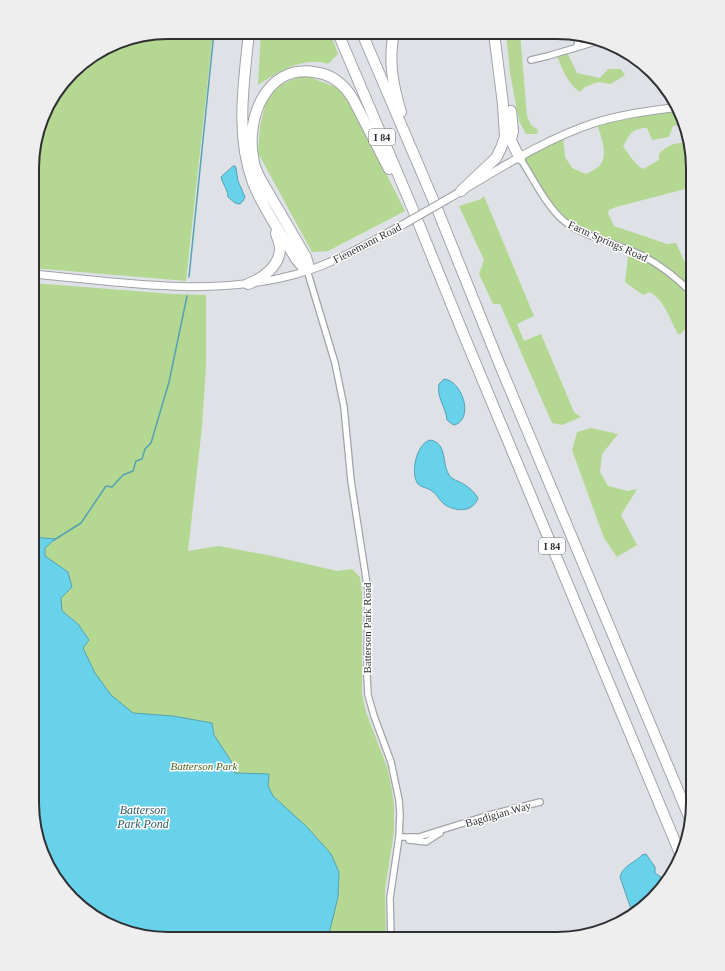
<svg xmlns="http://www.w3.org/2000/svg" width="725" height="971" font-family="Georgia,serif">
<rect width="100%" height="100%" fill="#dee2e7"/>
<!-- green -->
<g fill="#b4d791">
<polygon points="168,32 213,32 186,281 33,268 33,150 50,100 79,66 124,39"/>
<path d="M261,32H330L338,54L328,64C303,56 279,72 258,85Z"/>
<polygon points="506,33 520,33 527,116 531,125 537,129 538,133 536,134 526,134 519,121 510,73"/>
<path d="M566,50L577,73L600,78L608,69H621L625,75L611,84L598,82L585,87L580,92C567,84 562,67 556,54Z"/>
<polygon points="304,75 338,88 350,102 405,211 328,251 312,252 258,153 260,126 267,98 280,85"/>
<path d="M679,108L683,125L673,126L669,137L652,140L647,128C632,128 629,135 623,147C630,155 634,164 643,169L659,160V154C667,145 676,142 687,143L693,168V187L616,207L609,210L608,213L614,226L667,244L676,243L693,280V322L679,335C669,320 667,303 650,292L643,295L625,282L629,248L576,227L561,217L520,158L563,135L565,157L572,168L586,174C590,172 597,169 600,165C609,155 600,133 596,122Z"/>
<polygon points="484,196 534,316 517,324 524,341 541,334 574,412 581,417 562,425 552,423 500,304 493,304 479,274 484,260 459,206 481,199"/>
<polygon points="33,283 173,294 206,295 206,365 202,427 188,551 219,546 272,556 337,571 352,569 360,577 362,592 362,694 366,712 387,767 391,785 394,804 394,832 385,890 386,939 151,938 92,916 46,863 32,803"/>
<polygon points="591,428 618,434 602,454 600,472 608,486 628,491 637,489 621,515 637,545 617,557 604,538 572,450 577,432"/>
</g>
<!-- water -->
<g fill="#67d2ea" stroke="#56a1b3">
<path d="M233,166H235L236,168L238,181L245,197L243,201L240,204L235,203L228,197C228,190 223,185 221,177Z"/>
<path d="M444,379C461,380 475,417 455,425L452,424L447,420C446,407 436,397 439,384Z"/>
<path d="M430,440C447,443 442,461 448,473C452,481 458,480 465,485C470,488 475,493 478,498C473,513 455,512 444,504C439,500 437,494 432,491C427,487 422,488 418,484C410,474 416,444 430,440Z"/>
<polygon points="32,537 55,539 45,548 45,556 68,572 72,587 61,598 62,611 78,624 89,640 83,648 95,673 111,695 133,713 173,716 212,723 214,735 231,761 235,773 269,774 268,786 273,796 307,827 331,854 339,872 338,897 328,938 151,938 92,916 46,863 32,803"/>
<path d="M646,854L655,867V873L661,877L663,884L632,912L620,877C623,865 635,863 642,855Z"/>
</g>
<g fill="none" stroke-linecap="round" stroke-linejoin="round">
<!-- stream -->
<g stroke="#56a1b3" stroke-width="1.5">
<polyline points="189,277 214,32"/>
<polyline points="54,540 81,523 106,486 112,487 123,475 133,471 136,461 142,459 145,449 151,443 169,382 187,296"/>
</g>
<!-- street casing -->
<g stroke="#a0a3a8" stroke-width="8">
<g id="street">
<polyline points="577,47 579,35"/>
<polyline points="531,60 548,56 595,42"/>
<path d="M520,158C533,178 546,206 564,221C582,236 617,244 639,254C660,264 677,278 693,294"/>
<polyline points="307,270 335,363 344,407 351,481 368,591 367,675 368,695 374,716 391,762 399,800 400,814 399,837 390,898 391,939"/>
<polyline points="399,837 419,837 489,815 540,802"/>
<polyline points="409,840 426,842 440,833"/>
</g>
</g>
<!-- secondary casing -->
<g stroke="#a0a3a8" stroke-width="9">
<g id="secondary">
<path d="M446,200C493,173 542,140 594,123C622,114 650,111 678,107"/>
<path d="M33,274C121,282 211,298 297,274C335,263 370,243 404,224"/>
</g>
</g>
<!-- highway casing -->
<g stroke="#a0a3a8" stroke-width="12">
<g id="highway">
<path d="M249,32C244,82 235,134 253,183C264,210 282,235 296,259L302,266L307,270L308,264L306,257L261,180C257,173 254,166 253,157C246,118 266,65 314,72C331,74 344,84 353,99L389,169"/>
<polyline points="338,33 414,212 465,338 679,851"/>
<polyline points="362,33 438,211 499,363 690,819"/>
<path d="M394,33C388,60 393,86 401,112"/>
<polyline points="511,111 513,131 511,139"/>
<path d="M507,134C512,141 515,150 520,158"/>
<polyline points="461,191 496,158 501,148 505,137 503,104 494,33"/>
<path d="M248,284C263,278 280,266 280,248C280,243 277,238 276,233"/>
</g>
</g>
<!-- street -->
<use href="#street" stroke="#fff" stroke-width="5.5"/>
<!-- secondary -->
<use href="#secondary" stroke="#fff" stroke-width="7"/>
<!-- highway -->
<use href="#highway" stroke="#fff" stroke-width="10"/>
<!-- secondary-bridge casing -->
<g stroke="#a0a3a8" stroke-width="9" stroke-linecap="butt">
<polyline id="secondary-bridge" points="404,224 446,200"/>
</g>
<!-- secondary-bridge -->
<use href="#secondary-bridge" stroke="#fff" stroke-width="7"/>
</g>
<g text-anchor="middle" dominant-baseline="central" stroke-width="3" stroke-linejoin="round" paint-order="stroke">
<!-- shield labels -->
<g fill="#fff" stroke="#6d6e70" stroke-width="1">
<rect x="369" y="129" width="26" height="16" rx="3"/>
<rect x="539" y="538" width="26" height="16" rx="3"/>
</g>
<g font-size="10" font-weight="bold" fill="#2f3033">
<text x="382" y="137">I 84</text>
<text x="552" y="546">I 84</text>
</g>
<!-- street labels -->
<g font-size="11" fill="#2f3033" stroke="#fff">
<text transform="translate(608 241) rotate(24)">Farm Springs Road</text>
<text transform="translate(367 243) rotate(-27)">Fienemann Road</text>
<text transform="translate(367 628) rotate(-90)">Batterson Park Road</text>
<text transform="translate(498 814) rotate(-16)">Bagdigian Way</text>
</g>
<!-- park labels -->
<g font-size="11" font-style="italic" fill="#426218" stroke="#fff">
<text x="204" y="766">Batterson Park</text>
</g>
<!-- water labels -->
<g font-size="12" font-style="italic" fill="#2b5a64" stroke="#fff">
<text x="143" y="810">Batterson<tspan x="143" dy="14">Park Pond</tspan></text>
</g>
</g>
<!-- crop -->
<path d="M0 0H725V971H0ZM168 39H557A129 129 0 0 1 686 168V803A129 129 0 0 1 557 932H168A129 129 0 0 1 39 803V168A129 129 0 0 1 168 39Z" fill="#eeeeef" fill-rule="evenodd"/>
<path fill="none" stroke="#2f3033" stroke-width="2" d="M168 39H557A129 129 0 0 1 686 168V803A129 129 0 0 1 557 932H168A129 129 0 0 1 39 803V168A129 129 0 0 1 168 39Z"/>
</svg>
